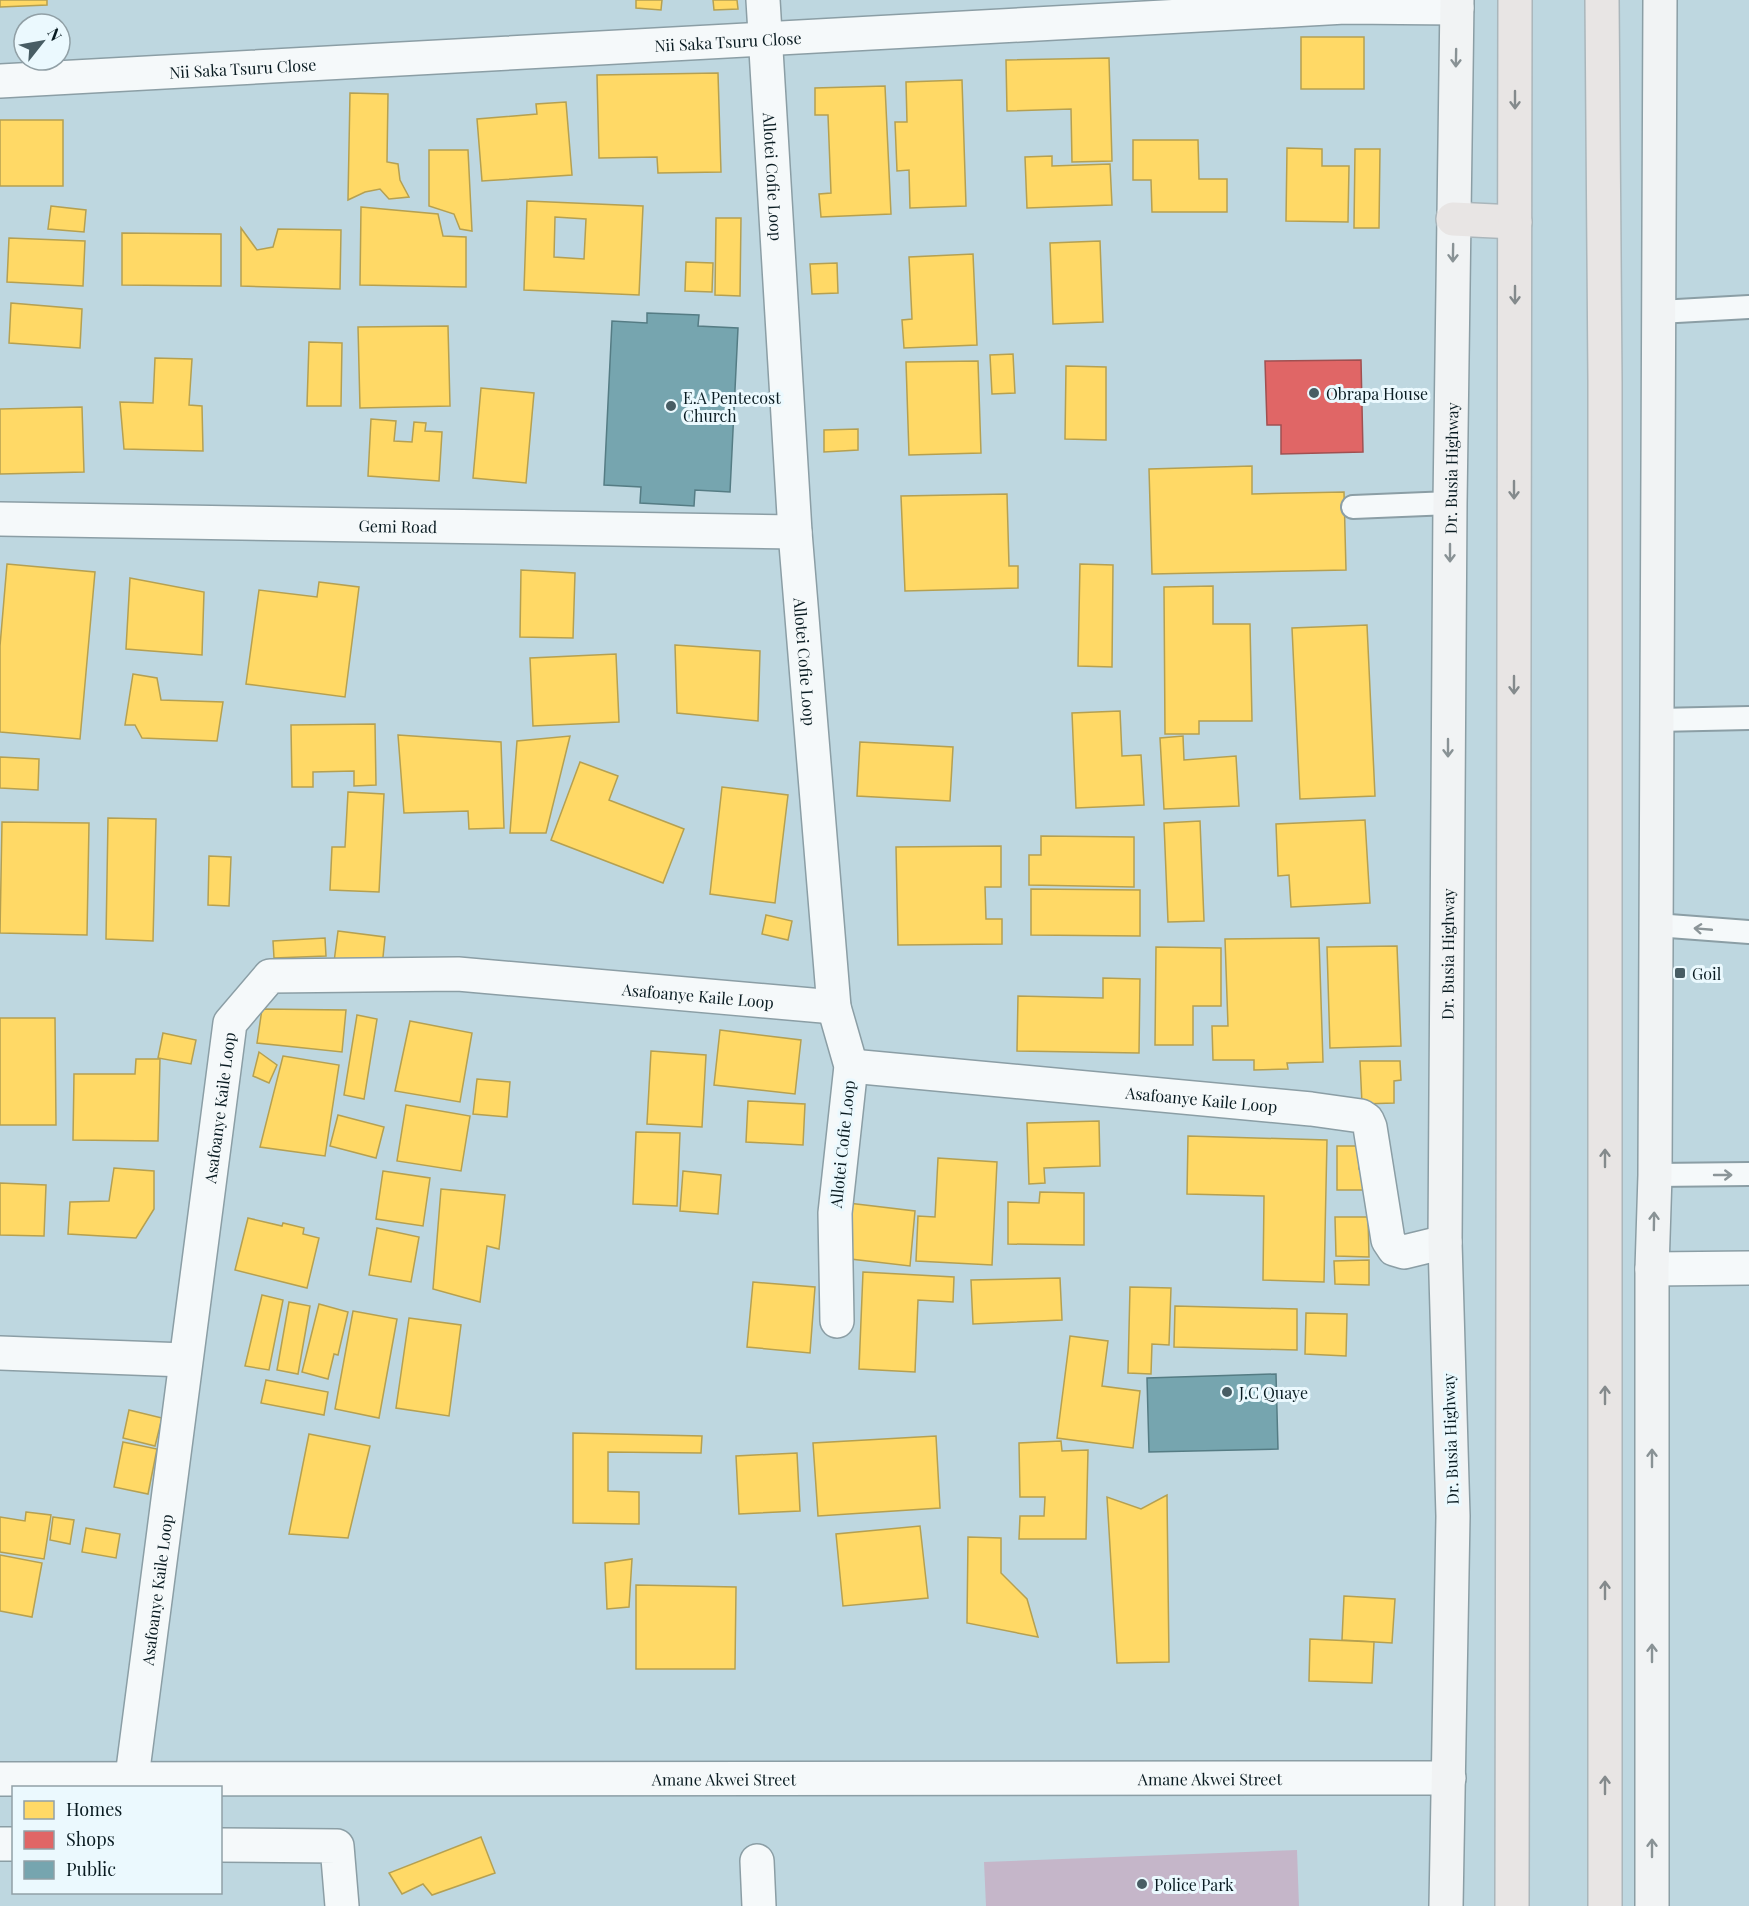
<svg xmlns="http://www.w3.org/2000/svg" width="1749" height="1906" font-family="'Playfair Display',serif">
<rect width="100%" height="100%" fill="#bed7e0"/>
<!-- green -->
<polygon fill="#c5b6c9" points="1297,1850 1299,1906 986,1906 984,1862"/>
<!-- homes -->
<g fill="#ffd966" stroke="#b5a051" stroke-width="1.5" fill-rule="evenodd">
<polygon points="0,0 47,0 47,5 0,7"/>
<polygon points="636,0 662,0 661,10 636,8"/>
<polygon points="713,0 737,0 738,9 714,10"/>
<rect x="1301" y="37" width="63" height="52"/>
<polygon points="1109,58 1112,161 1072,162 1071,109 1007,111 1006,60"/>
<polygon points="718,73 721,172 658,173 657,157 599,158 597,75"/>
<polygon points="962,80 966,206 910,208 909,170 897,171 895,122 907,122 906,82"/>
<polygon points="885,86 891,214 821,217 819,194 831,193 828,115 815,115 815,88"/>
<polygon points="350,93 388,94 387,162 398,164 400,180 409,197 389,199 380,189 365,192 348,200"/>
<polygon points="566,102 572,175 482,181 477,119 537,114 536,104"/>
<rect x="0" y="120" width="63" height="66"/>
<polygon points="1133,140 1198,140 1199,179 1227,179 1227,212 1152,212 1151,180 1133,180"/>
<polygon points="1287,148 1322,149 1322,166 1349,166 1348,222 1286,221"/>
<polygon points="1355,149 1380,149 1379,228 1354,228"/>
<polygon points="429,150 468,150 472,231 460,229 454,214 429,206"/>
<polygon points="1052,156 1052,166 1110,164 1112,205 1027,208 1025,157"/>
<path d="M527,201L643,206L639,295L524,290ZM555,217L586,219L584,259L554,257Z"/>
<polygon points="51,206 86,210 84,232 48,229"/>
<polygon points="361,207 438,214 443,236 466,237 466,287 360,285"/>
<polygon points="716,218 741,218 740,296 715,295"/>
<polygon points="241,228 257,250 273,247 278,229 341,230 340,289 241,286"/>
<polygon points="122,233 221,234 221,286 122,285"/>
<polygon points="9,238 85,241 83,286 7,282"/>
<polygon points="1100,241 1103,322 1053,324 1050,243"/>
<polygon points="973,254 977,345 904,348 902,320 912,319 909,257"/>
<polygon points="686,262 713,263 712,292 685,291"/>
<polygon points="837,263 838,293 812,294 810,264"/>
<polygon points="11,303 82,309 80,348 9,343"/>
<polygon points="448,326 450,406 360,408 358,327"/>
<polygon points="309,342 342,343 341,406 307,406"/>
<polygon points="1013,354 1015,393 992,394 990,355"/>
<polygon points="155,358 192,359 189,405 202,406 203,451 124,449 120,402 153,403"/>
<polygon points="978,361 981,453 909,455 906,362"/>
<polygon points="1066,366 1106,367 1106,440 1065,439"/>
<polygon points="481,388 534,393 526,483 473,478"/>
<polygon points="82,407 84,472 0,474 0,409"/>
<polygon points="371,419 396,421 394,441 412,442 414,422 426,423 425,431 442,432 439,481 368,476"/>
<polygon points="858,429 858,450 824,452 824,430"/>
<polygon points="1252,466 1252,494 1344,492 1346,570 1152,574 1149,469"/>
<polygon points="1007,494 1009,566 1018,566 1018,588 905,591 901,496"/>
<polygon points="7,564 95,572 80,739 0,732 0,646"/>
<polygon points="1080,564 1113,565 1112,667 1078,666"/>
<polygon points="521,570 575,573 573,638 520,637"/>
<polygon points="130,578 204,592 202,655 126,649"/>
<polygon points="319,582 359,587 345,697 246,684 259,590 317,597"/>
<polygon points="1213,586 1213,624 1250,624 1252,721 1199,721 1199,734 1165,734 1164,587"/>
<polygon points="1367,625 1375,796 1300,799 1292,628"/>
<polygon points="675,645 760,651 758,721 677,713"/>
<polygon points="616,654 619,722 533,726 530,658"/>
<polygon points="133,674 157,678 161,700 223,702 217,741 142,738 135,725 125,725"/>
<polygon points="1120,711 1122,756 1141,755 1144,805 1076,808 1072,713"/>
<polygon points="375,724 376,785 354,786 354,771 313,772 313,787 292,787 291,725"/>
<polygon points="398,735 501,742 504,828 469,829 468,811 404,813"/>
<polygon points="570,736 546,833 510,833 517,741"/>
<polygon points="1183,736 1184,760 1236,756 1239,806 1164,809 1160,738"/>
<polygon points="860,742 953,747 950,801 857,796"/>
<polygon points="0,757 39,759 38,790 0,788"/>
<polygon points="580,762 618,776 609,800 684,829 663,883 551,840"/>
<polygon points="722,787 788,795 775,903 710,894"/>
<polygon points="348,792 384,794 379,892 330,890 332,847 345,847"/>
<polygon points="108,818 156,819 153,941 106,939"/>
<polygon points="1365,820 1370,903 1291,907 1289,875 1278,876 1276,824"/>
<polygon points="1200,821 1204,921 1168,922 1164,823"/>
<polygon points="2,822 89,823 87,935 0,933"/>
<polygon points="1041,836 1134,837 1134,887 1029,885 1029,855 1041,855"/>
<polygon points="1001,846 1001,887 985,887 986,919 1002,919 1002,944 898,945 896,847"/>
<polygon points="209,856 231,857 229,906 208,905"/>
<polygon points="1031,889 1140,890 1140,936 1031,935"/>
<polygon points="766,915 792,921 788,940 762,934"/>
<polygon points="338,931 385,937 382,967 334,962"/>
<polygon points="325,938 326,956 274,958 273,941"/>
<polygon points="1319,938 1323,1062 1287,1063 1288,1069 1254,1070 1254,1060 1213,1060 1212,1026 1228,1026 1225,939"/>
<polygon points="1397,946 1401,1046 1330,1048 1327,947"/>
<polygon points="1156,947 1221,948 1221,1006 1193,1006 1193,1045 1155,1045"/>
<polygon points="1103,978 1140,979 1139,1053 1017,1051 1018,996 1103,998"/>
<polygon points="262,1009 346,1010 342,1052 257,1043"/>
<polygon points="357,1015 377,1019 364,1099 344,1095"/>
<polygon points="0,1018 55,1018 56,1125 0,1125"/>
<polygon points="410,1021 472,1033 460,1102 395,1091"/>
<polygon points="720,1030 801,1040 795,1094 714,1085"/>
<polygon points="163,1033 196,1040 191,1064 158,1058"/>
<polygon points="651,1051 706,1055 702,1127 647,1124"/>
<polygon points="259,1052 277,1065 269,1083 253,1076"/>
<polygon points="283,1056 339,1065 325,1156 260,1147"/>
<polygon points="136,1059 160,1059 158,1141 73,1140 74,1074 135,1074"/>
<polygon points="1360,1061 1400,1061 1401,1080 1394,1081 1394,1103 1362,1104"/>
<polygon points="477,1079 510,1082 507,1117 473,1114"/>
<polygon points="748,1101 805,1104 803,1145 746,1142"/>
<polygon points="406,1105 470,1116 461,1171 397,1161"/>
<polygon points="338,1115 384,1127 376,1158 330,1146"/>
<polygon points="1099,1121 1100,1166 1044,1168 1045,1183 1029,1184 1027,1123"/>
<polygon points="636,1132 680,1133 677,1206 633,1204"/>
<polygon points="1188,1136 1327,1140 1324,1282 1263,1280 1264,1196 1187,1194"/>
<polygon points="1337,1146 1358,1146 1359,1169 1366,1169 1366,1190 1337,1190"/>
<polygon points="938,1158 997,1162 992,1265 916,1261 918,1216 935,1217"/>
<polygon points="114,1168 154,1171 154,1209 136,1238 68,1234 70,1202 109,1201"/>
<polygon points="383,1171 430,1178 423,1226 376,1219"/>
<polygon points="683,1171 721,1175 718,1214 680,1211"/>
<polygon points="0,1183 46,1185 44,1236 0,1235"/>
<polygon points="441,1189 505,1195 499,1249 487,1246 480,1302 433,1289"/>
<polygon points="1040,1192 1084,1193 1084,1245 1008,1244 1008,1202 1039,1203"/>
<polygon points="848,1203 915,1211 910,1266 842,1258"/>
<polygon points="1335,1217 1368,1217 1369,1257 1336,1256"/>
<polygon points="248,1218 282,1226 283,1223 304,1228 303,1234 319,1238 307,1288 235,1270"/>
<polygon points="377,1228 419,1237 411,1282 369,1275"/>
<polygon points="1369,1260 1369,1285 1335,1284 1334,1261"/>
<polygon points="863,1272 954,1277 953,1302 918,1300 915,1372 859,1369"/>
<polygon points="1060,1278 1062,1320 973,1324 971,1280"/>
<polygon points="753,1282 815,1287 810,1353 747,1347"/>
<polygon points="1130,1287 1171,1288 1169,1345 1152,1344 1151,1374 1128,1373"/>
<polygon points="262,1295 283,1300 269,1370 245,1366"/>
<polygon points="289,1302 310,1306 298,1374 277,1370"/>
<polygon points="319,1304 348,1312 338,1355 334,1354 328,1379 302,1372"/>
<polygon points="1175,1306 1297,1309 1297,1350 1174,1347"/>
<polygon points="353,1311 397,1319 379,1418 335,1409"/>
<polygon points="1306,1313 1347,1314 1346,1356 1305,1354"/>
<polygon points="409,1318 461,1325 449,1416 396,1408"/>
<polygon points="1070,1336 1108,1341 1102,1386 1140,1391 1133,1448 1057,1438"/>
<polygon points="266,1380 328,1392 324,1415 261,1403"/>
<polygon points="129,1410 162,1418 155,1446 123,1438"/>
<polygon points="573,1433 702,1436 701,1453 608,1452 608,1491 639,1492 639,1524 573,1523"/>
<polygon points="309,1434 370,1446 348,1538 289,1534"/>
<polygon points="936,1436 940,1508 818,1516 813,1443"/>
<polygon points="1061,1441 1062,1451 1088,1450 1086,1539 1019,1539 1020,1516 1044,1516 1045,1497 1020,1497 1019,1443"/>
<polygon points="123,1442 157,1449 148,1494 114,1487"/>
<polygon points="797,1453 800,1511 739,1514 736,1456"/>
<polygon points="1167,1495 1169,1662 1117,1663 1107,1497 1141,1509"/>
<polygon points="26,1512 51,1515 44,1559 0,1552 0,1517 25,1521"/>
<polygon points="53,1517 74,1520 70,1544 50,1540"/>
<polygon points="920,1526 928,1598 843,1606 836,1534"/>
<polygon points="86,1528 120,1534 116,1558 82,1552"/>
<polygon points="968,1537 1001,1538 1001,1573 1027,1599 1038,1637 967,1623"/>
<polygon points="0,1555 42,1563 32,1617 0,1611"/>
<polygon points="632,1559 629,1607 607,1609 605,1563"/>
<polygon points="636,1585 736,1587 735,1669 636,1669"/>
<polygon points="1344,1596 1395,1599 1392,1643 1342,1640"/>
<polygon points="1310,1639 1374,1642 1372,1683 1309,1681"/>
<polygon points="481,1837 495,1873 432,1895 423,1884 402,1894 389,1873"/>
</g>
<!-- shops -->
<polygon fill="#e06666" stroke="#a05051" stroke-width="1.5" points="1361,360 1363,452 1281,454 1281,425 1267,425 1265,361"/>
<!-- public -->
<g fill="#76a5af" stroke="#557c84" stroke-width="1.5">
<polygon points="647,313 699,315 698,326 738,328 730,492 695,490 694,506 640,503 641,487 604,485 612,321 647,323"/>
<polygon points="1276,1374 1278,1449 1149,1452 1147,1378"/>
</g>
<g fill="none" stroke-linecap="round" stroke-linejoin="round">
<!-- lane casing -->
<g stroke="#8b9ea5" stroke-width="26">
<g id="lane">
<polyline points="1659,312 1749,307"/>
<polyline points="1353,507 1450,503"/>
<polyline points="1657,720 1749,718"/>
<polyline points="1656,925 1749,932"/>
<polyline points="1655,1175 1749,1174"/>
</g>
</g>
<!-- street casing -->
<g stroke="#8b9ea5" stroke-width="36">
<g id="street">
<path id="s1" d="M763,0L795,532L834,1007L851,1066L835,1213L837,1321"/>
<path id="s2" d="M0,81L1345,7L1457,8"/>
<path id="s3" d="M0,519L795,532"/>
<path id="s4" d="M851,1066L1311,1109L1361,1116L1367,1120L1370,1127L1388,1240L1394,1249L1404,1252L1445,1242"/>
<polyline points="1652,1269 1749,1268"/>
<polyline points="0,1353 185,1360"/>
<path id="s5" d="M132,1777L230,1023L270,976L458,974L834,1007"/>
<path id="s6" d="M0,1779L1449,1778"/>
<polyline points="0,1844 14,1844"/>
<polyline points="220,1845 337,1846 342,1906"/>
<polyline points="757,1861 759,1906"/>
</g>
</g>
<!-- secondary casing -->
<g stroke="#8b9ea5" stroke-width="36">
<g id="secondary">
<path id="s7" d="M1446,1906L1453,1516L1445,1242L1450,503L1457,0"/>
<polyline points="1652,1906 1652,1269 1655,1175 1660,0"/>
</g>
</g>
<!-- highway casing -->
<g stroke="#aab6bb" stroke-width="36">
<g id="highway">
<polyline points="1602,0 1605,381 1605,1906"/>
<polyline points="1453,219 1515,222"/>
<polyline points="1512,1906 1515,0"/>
</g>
</g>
<!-- lane -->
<use href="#lane" stroke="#f5f9fa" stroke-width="22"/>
<!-- street -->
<use href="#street" stroke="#f5f9fa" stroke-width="33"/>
<!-- secondary -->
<use href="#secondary" stroke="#f1f3f4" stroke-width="33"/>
<!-- highway -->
<use href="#highway" stroke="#e8e5e4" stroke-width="33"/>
</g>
<!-- one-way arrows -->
<defs><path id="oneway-shaft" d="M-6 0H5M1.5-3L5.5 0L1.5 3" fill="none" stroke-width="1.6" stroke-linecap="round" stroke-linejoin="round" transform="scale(1.5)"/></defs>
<g stroke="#899295">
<use href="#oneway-shaft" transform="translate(1456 58) rotate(91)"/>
<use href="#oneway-shaft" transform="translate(1453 253) rotate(91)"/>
<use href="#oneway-shaft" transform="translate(1450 553) rotate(90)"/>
<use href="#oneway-shaft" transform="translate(1448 748) rotate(90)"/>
<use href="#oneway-shaft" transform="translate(1654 1221) rotate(-89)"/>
<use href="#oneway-shaft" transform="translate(1652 1458) rotate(-90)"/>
<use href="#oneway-shaft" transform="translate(1652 1653) rotate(-90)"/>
<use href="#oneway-shaft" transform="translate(1652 1848) rotate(-90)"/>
</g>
<g stroke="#848a8c">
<use href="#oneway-shaft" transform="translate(1515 100) rotate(90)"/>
<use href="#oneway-shaft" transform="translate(1515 295) rotate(90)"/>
<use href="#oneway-shaft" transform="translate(1514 490) rotate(90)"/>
<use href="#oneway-shaft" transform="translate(1514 685) rotate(90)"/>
<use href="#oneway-shaft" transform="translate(1605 1158) rotate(-90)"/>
<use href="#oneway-shaft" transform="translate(1605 1395) rotate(-90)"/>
<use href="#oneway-shaft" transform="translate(1605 1590) rotate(-90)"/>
<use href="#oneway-shaft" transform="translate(1605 1785) rotate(-90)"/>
</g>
<g stroke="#8b9598">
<use href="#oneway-shaft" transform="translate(1703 929) rotate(-175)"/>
<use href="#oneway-shaft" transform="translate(1723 1175)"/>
</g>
<!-- markers -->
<g fill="#485d64" stroke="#ebf9fe" stroke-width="2">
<circle cx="1314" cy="393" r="6"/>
<circle cx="671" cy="406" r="6"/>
<rect x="1674" y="967" width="12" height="12" rx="3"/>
<circle cx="1227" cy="1392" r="6"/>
<circle cx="1142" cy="1884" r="6"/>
</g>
<g text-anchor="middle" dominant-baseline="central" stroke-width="6" stroke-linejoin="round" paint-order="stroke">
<!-- street labels -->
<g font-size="16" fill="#091b21" stroke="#ebf9fe">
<text stroke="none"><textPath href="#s2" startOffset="729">Nii Saka Tsuru Close</textPath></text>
<text stroke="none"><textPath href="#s2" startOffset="243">Nii Saka Tsuru Close</textPath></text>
<text stroke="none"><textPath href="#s1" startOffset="177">Allotei Cofie Loop</textPath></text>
<text stroke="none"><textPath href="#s7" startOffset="1438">Dr. Busia Highway</textPath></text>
<text stroke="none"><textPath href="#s3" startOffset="398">Gemi Road</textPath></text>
<text stroke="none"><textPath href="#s1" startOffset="663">Allotei Cofie Loop</textPath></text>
<text stroke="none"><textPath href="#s7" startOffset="952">Dr. Busia Highway</textPath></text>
<text stroke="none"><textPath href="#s5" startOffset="1251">Asafoanye Kaile Loop</textPath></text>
<text stroke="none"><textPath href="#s4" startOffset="352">Asafoanye Kaile Loop</textPath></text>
<text stroke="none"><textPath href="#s5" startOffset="675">Asafoanye Kaile Loop</textPath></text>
<text transform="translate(842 1144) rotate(-84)">Allotei Cofie Loop</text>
<text transform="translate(1450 1439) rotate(-92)">Dr. Busia Highway</text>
<text stroke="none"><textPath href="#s5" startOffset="189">Asafoanye Kaile Loop</textPath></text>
<text stroke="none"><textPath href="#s6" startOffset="724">Amane Akwei Street</textPath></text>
<text stroke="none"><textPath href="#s6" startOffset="1210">Amane Akwei Street</textPath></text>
</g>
<!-- poi labels -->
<g font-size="16" fill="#091b21" stroke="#ebf9fe" text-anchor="start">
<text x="1326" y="393">Obrapa House</text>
<text x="683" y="397">E.A Pentecost<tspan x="683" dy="18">Church</tspan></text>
<text x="1692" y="973">Goil</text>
<text x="1239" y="1392">J.C Quaye</text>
<text x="1154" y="1884">Police Park</text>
</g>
</g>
<!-- legend -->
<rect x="12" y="1786" width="210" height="108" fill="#ebf9fe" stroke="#91a0a6" stroke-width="1.5"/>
<rect x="24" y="1801" width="30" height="18" fill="#ffd966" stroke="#91a0a6" stroke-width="1.5"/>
<text x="66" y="1816" font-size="18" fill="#091b21">Homes</text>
<rect x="24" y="1831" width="30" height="18" fill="#e06666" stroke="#91a0a6" stroke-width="1.5"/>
<text x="66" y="1846" font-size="18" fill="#091b21">Shops</text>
<rect x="24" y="1861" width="30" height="18" fill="#76a5af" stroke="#91a0a6" stroke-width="1.5"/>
<text x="66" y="1876" font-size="18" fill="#091b21">Public</text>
<!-- north arrow -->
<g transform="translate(42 42) rotate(59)"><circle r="28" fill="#ebf9fe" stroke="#91a0a6" stroke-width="1.5"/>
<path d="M0-4.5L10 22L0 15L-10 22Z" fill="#485d64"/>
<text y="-9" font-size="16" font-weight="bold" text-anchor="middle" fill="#091b21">N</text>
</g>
</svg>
